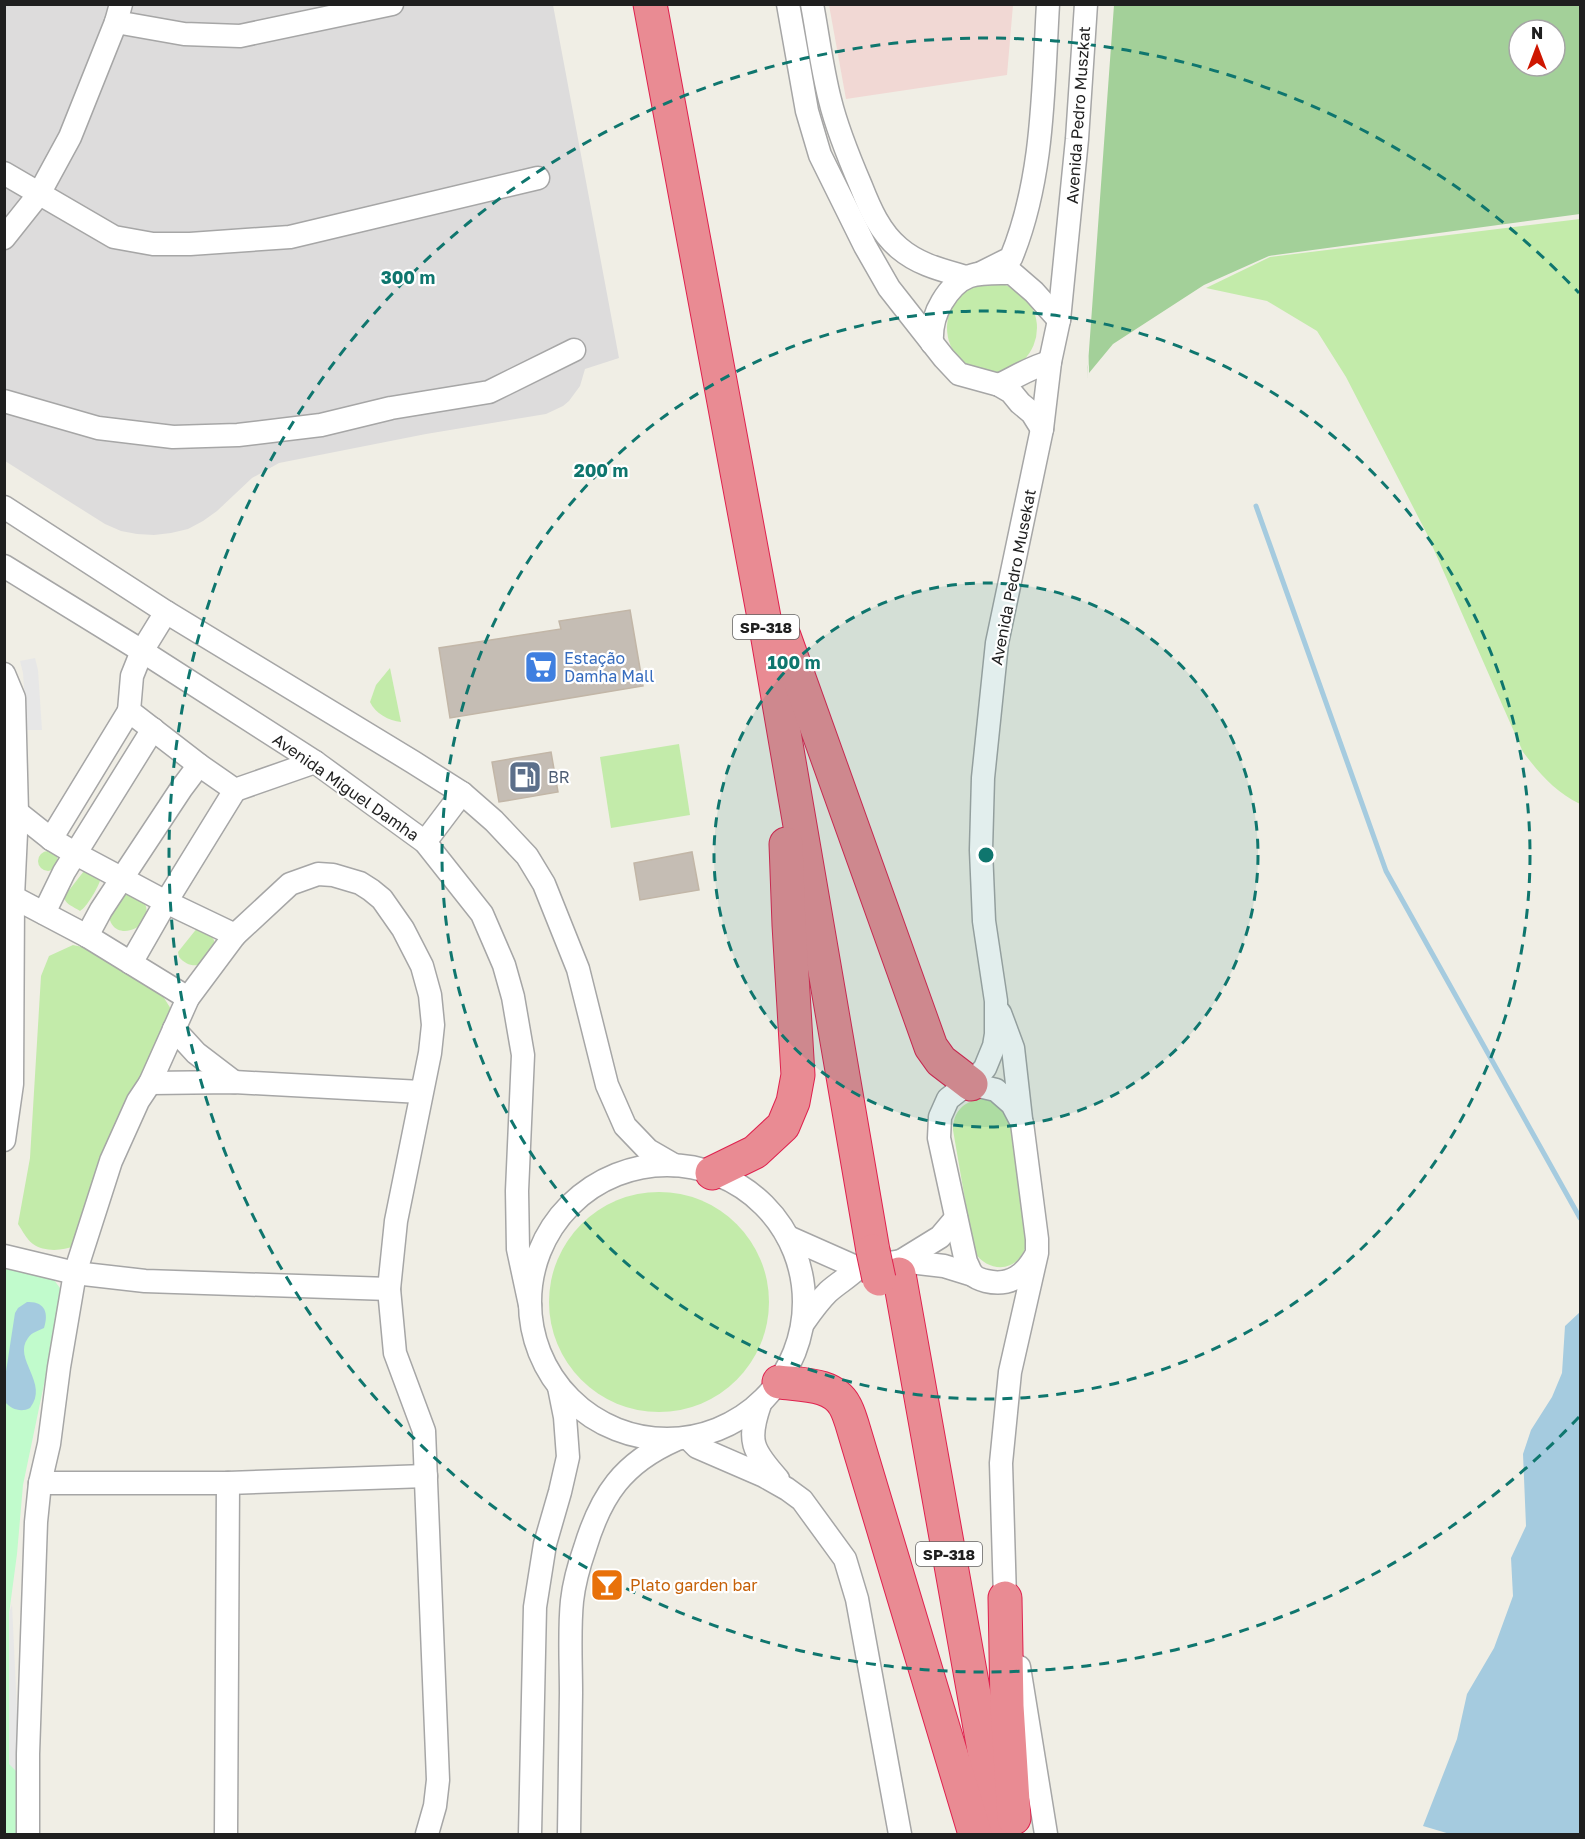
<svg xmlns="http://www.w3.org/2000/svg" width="1585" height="1839" font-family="'Golos Text',sans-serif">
<rect width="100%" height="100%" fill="#f0eee5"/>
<!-- residential -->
<polygon fill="#dddcdc" points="4,5 553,5 619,358 585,369 580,386 569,401 563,406 546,414 426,434 279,463 252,478 217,511 203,521 188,529 171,533 154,535 137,534 121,531 105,524 5,461"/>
<!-- commercial -->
<polygon fill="#f1d8d4" points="829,5 1013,5 1007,75 846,99"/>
<!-- grass -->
<g fill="#c3ebaa">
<path d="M1580,219V804C1555,792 1540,774 1523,752L1427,534L1346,377L1317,331L1267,301L1206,288L1270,257Z"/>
<circle cx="992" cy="328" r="45"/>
<path d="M390,668L401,722C389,721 375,713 370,702L376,685Z"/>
<polygon points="679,744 690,815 611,828 600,757"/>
<circle cx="48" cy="861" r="10"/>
<path d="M84,871L99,878L100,881C97,889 87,907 80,911C73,906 63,904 64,894L70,889Z"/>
<path d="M126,893L143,900C162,930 100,950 110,903Z"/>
<path d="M198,927C221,941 218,944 203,964C193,967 186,965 179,957L178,952Z"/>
<path d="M73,945L87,948L161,993L174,1014L75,1246C62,1251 44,1252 33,1244C27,1240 22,1230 18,1224L30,1158L41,976L49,956Z"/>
<path d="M978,1099C995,1098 1001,1108 1010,1122L1027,1241C1022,1271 991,1276 974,1252L953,1130C953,1113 962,1103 978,1099Z"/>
<circle cx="659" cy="1302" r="110"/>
</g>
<!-- forest -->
<path fill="#a3d099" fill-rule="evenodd" d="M1114,5H1580V214L1269,256L1204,285L1113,344L1089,373V356L1087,378ZM1519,30H1555V66H1519Z"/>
<!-- park -->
<polygon fill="#c1fbcc" points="14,1262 48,1272 60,1288 58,1317 23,1485 17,1554 9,1614 20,1775 21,1834 5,1834 4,1268"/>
<!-- parking -->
<g fill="#e7e7e7">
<polygon points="35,658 38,670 42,730 27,730 23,673 20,661"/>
<polygon points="12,1604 20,1775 9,1764 9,1614"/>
</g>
<!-- water -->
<g fill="#a5cbdf">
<path d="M27,1302C45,1301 49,1313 44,1328C38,1331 32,1332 28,1338C12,1359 50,1383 30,1408C21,1413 11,1409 5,1402V1378L15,1313L18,1308Z"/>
<polygon points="1580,1312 1580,1834 1450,1834 1423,1826 1457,1739 1467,1694 1494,1648 1513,1596 1511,1558 1526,1526 1523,1454 1531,1430 1552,1397 1562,1373 1565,1326"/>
</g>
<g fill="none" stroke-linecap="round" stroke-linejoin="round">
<!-- stream -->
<polyline stroke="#a5cbdf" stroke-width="5" points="1256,506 1386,871 1580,1218"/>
</g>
<!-- building -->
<g fill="#c5bdb4" stroke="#c2b6a7" stroke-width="1.5">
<polygon points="630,610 643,686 450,718 439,648 561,629 559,621"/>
<polygon points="551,752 558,792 499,802 492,762"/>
<polygon points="692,852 699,890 640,900 634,863"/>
</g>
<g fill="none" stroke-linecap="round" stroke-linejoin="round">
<!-- minor casing -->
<g stroke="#a6a6a6" stroke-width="25">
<g id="minor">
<polyline points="788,4 807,111 820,155 865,246 889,288 944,358 959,374 999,385 1011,392 1020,403 1032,413 1042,429"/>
<path d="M812,4C818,36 822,69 830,100C837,129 849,158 861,186C870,209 880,232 899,248C919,265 942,270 966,277"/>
<polyline points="116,22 184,34 240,36 392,4"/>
<polyline points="4,173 114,237 153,244 190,244 290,237 538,178"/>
<polyline points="4,238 39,194 70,137 116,22 121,4"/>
<path d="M981,273L1011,258C1044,178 1043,89 1048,4"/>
<path d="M932,343C931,328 934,315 942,302C961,270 979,273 1012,273L1034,292L1059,320"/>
<path d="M999,385C1016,377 1031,367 1050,362"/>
<polyline points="4,401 98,428 173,437 238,435 321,425 391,408 489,392 574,350"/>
<polyline points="4,507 166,612 413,762 462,793 494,821 527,856 544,884 578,969 607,1085 625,1126 648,1150 674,1165"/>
<polyline points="4,566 142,651 315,762 425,842 482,914 504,965 513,997 523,1055 517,1191 518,1249 530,1305"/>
<polyline points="166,612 142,651 132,676 129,711 199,765 235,790 315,762"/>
<polyline points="4,674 14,698 17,812 13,897 12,1084 4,1140"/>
<polyline points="17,812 51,839 76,854 166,902 235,935"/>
<polyline points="51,839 129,711"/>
<polyline points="425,842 462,793"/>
<polyline points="13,897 87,936 188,998"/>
<polyline points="44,913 64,872 153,729"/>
<polyline points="87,936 101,910 181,789 199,765"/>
<polyline points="131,963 166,902 235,790"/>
<polyline points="1000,1013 1013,1048 1021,1119"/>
<polyline points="174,1029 196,1053 234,1082"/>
<polyline points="150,1083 234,1082 421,1092"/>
<polyline points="971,1084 985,1068 994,1046 996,1034 996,1001 984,921 981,850 983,778 997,643 1042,429 1050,362 1059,320 1077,139 1086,4"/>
<circle cx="667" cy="1302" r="137"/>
<polyline points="788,1237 858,1268 901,1261 944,1266 973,1275"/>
<polyline points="4,1256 75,1273 145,1281 389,1289"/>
<polyline points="901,1261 940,1237 956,1218"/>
<path d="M804,1322C811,1312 819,1301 828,1292C838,1283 849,1277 858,1268"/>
<path d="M760,1404C747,1441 752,1450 778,1479"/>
<polyline points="688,1438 697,1447 764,1476 787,1489 802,1500 845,1559 857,1599 900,1834"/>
<polyline points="40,1483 228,1483 426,1476"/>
<path d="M1008,1611L1005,1598L1001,1463L1010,1372L1037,1253V1239L1022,1123L1012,1104L996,1090L971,1084L962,1088L948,1099L940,1117L939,1138L966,1262C968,1265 970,1272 973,1275C976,1278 982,1280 986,1281C1011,1287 1026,1274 1037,1253"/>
<polyline points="1019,1667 1046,1834"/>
<polyline points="28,1834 28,1754 36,1522 40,1483 49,1444 59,1367 75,1273 111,1161 138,1101 150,1083 188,998 235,935 290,884 318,874 333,875 360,883 371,890 382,899 403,929 422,966 430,995 433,1025 430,1053 396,1221 389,1289 395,1353 424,1431 438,1780 435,1806 427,1834"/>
<polyline points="226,1834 228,1483"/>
<polyline points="530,1834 535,1607 545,1544 560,1492 568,1457 565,1417 559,1387"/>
<path d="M569,1834C570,1787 570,1740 571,1693C571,1663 569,1630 572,1601C574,1583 579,1565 585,1548C601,1495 623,1463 675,1440"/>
</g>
</g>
<!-- highway casing -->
<g stroke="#df214e" stroke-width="35">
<g id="highway">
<polyline points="650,4 768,639 873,1251"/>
<polyline points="784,636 931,1047 941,1061 971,1084"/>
<polyline points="712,1173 755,1152 783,1126 793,1102 798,1075 789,925 786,844"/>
<polyline points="899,1274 999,1834"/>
<path d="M779,1382C801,1385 833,1383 845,1406C848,1411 850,1418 852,1424L975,1834"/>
<polyline points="1005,1598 1007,1706 1014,1818"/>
</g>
</g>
<!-- minor -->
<use href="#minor" stroke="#fff" stroke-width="22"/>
<!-- highway -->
<use href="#highway" stroke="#e98b93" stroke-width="33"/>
<!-- highway-bridge casing -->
<g stroke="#df214e" stroke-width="35" stroke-linecap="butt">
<polyline id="highway-bridge" points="873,1251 879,1279"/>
</g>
<!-- highway-bridge -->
<use href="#highway-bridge" stroke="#e98b93" stroke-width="33"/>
</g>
<!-- distance rings -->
<circle cx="986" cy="855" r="272" fill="#0f766e" fill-opacity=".12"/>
<g fill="none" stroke="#0f766e" stroke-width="3" stroke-dasharray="10 8">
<circle cx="986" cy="855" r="272"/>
<circle cx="986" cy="855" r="544"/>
<path d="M1579 1417A817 817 0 1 1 1579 293"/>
</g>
<!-- icons -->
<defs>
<g id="supermarket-square" transform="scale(1.725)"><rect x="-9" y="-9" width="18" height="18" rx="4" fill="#3f7fe0" stroke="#fff"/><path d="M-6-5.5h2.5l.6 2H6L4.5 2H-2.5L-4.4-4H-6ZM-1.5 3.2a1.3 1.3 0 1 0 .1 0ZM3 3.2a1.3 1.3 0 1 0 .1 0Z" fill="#fff"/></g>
<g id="fuel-square" transform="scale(1.725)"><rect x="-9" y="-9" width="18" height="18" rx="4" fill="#5c6f8a" stroke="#fff"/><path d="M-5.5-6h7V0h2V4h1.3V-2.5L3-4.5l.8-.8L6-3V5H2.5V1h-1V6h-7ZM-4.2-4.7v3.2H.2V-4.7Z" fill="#fff"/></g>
<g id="bar-square" transform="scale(1.725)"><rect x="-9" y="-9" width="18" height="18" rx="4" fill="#e8710a" stroke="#fff"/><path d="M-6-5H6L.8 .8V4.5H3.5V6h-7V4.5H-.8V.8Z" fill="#fff"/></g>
</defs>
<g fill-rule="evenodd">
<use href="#supermarket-square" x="541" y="667"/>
<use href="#fuel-square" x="525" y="777"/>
<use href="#bar-square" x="607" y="1585"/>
</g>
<g text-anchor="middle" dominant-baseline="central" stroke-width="4.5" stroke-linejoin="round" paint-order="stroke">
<!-- shield labels -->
<g fill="#fff" stroke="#626262" stroke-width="1.5">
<rect x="733" y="615" width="66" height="24" rx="4.5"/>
<rect x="916" y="1542" width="66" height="24" rx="4.5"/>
</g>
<g font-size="15" font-weight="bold" fill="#1f1f1f">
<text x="766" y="627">SP-318</text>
<text x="949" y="1554">SP-318</text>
</g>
<!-- street labels -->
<g font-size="16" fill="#1f1f1f" stroke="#fff">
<text transform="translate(1078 115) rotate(-86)">Avenida Pedro Muszkat</text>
<text transform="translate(1013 577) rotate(-79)">Avenida Pedro Musekat</text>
<text transform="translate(346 787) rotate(35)">Avenida Miguel Damha</text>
</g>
<!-- shop labels -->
<g font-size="16" fill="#366cbe" stroke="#fff" text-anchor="start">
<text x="564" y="658">Estação<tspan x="564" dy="18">Damha Mall</tspan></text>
</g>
<!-- service labels -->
<g font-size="16" fill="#4e5e75" stroke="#fff" text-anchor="start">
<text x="548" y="777">BR</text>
</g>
<!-- food labels -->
<g font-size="16" fill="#c56008" stroke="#fff" text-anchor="start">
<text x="630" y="1585">Plato garden bar</text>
</g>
</g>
<circle cx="986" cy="855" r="9" fill="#0f766e" stroke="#fff" stroke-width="3"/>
<g font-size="18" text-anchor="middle" font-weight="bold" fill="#0f766e" stroke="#fff" stroke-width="4.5" stroke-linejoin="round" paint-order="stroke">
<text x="408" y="284">300 m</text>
<text x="601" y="477">200 m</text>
<text x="794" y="669">100 m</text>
</g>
<!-- border -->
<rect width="1585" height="1839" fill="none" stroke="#1f1f1f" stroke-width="12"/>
<!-- north arrow -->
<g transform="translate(1537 48)"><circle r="28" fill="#ffffff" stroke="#a5a5a5" stroke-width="1.5"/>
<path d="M0-4.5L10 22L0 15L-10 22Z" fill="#ce1600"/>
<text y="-9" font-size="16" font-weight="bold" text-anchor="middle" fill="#1f1f1f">N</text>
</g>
</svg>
